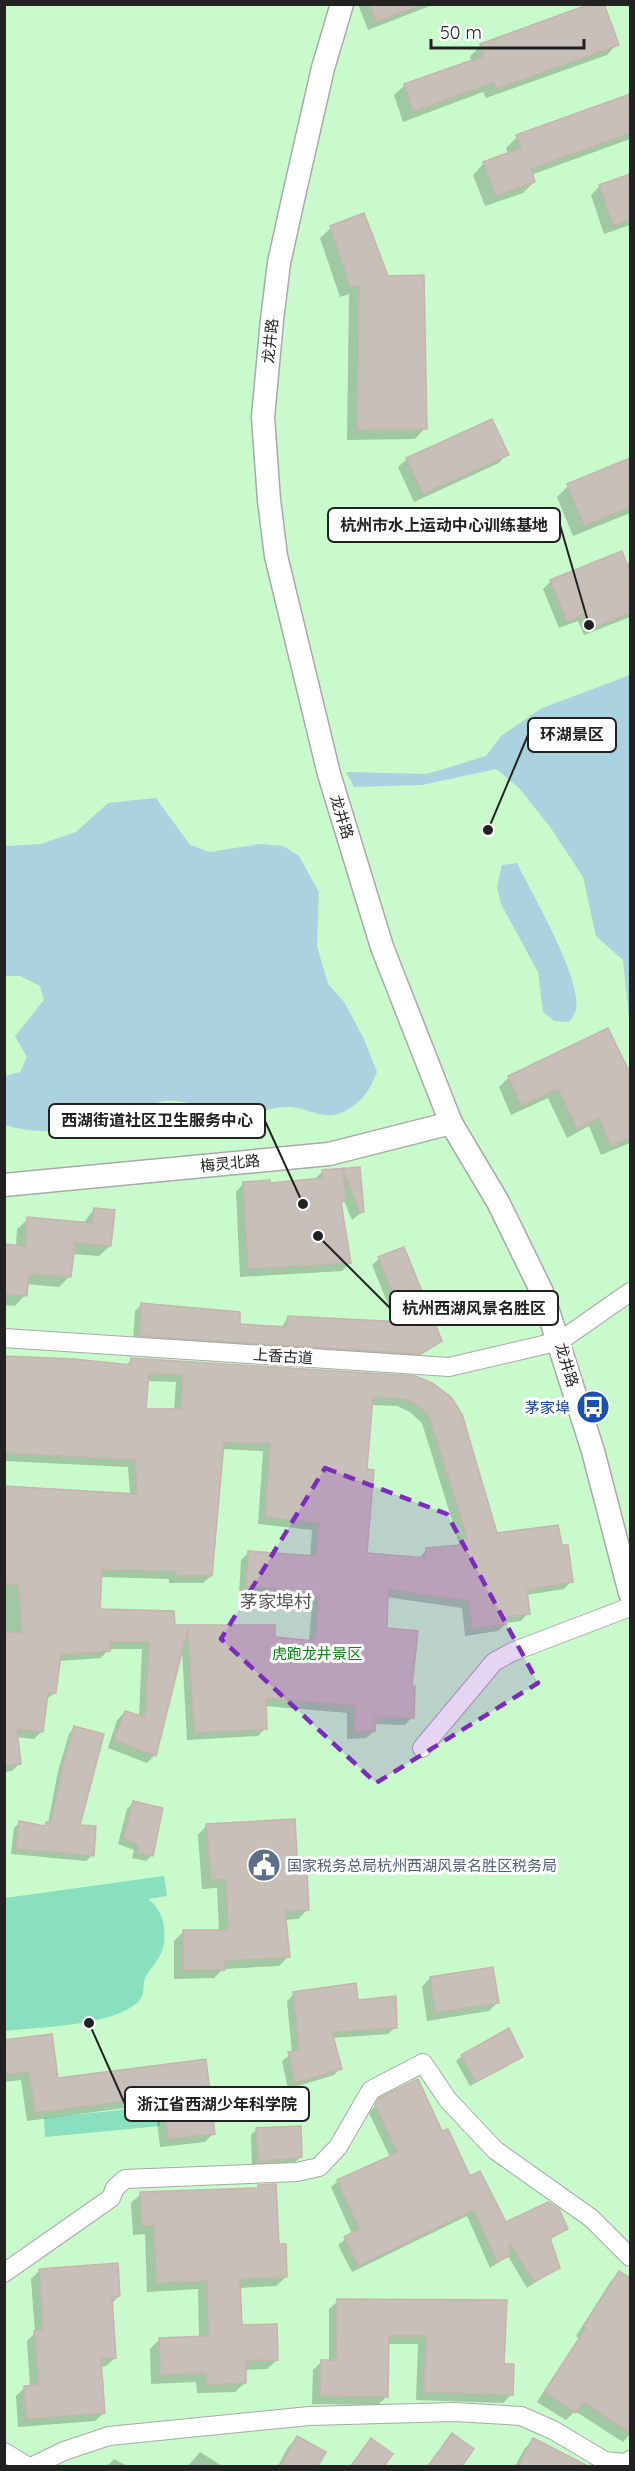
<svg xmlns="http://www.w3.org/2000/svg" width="635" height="2471" font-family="Quicksand,'Noto Sans SC',sans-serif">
<rect width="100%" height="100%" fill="#f2efe9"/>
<!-- park -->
<rect fill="#c8facc" x="5" y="5" width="625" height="2461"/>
<!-- pitch -->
<g fill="#88e0be">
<path d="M164,1876L167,1896L148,1899C163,1911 166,1926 164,1944C161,1958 153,1965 146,1976C142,1983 145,1992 141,1998C122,2026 37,2027 5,2031V1898Z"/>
<polygon points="158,2106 160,2126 45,2137 44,2118"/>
</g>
<!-- water -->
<g fill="#aad3df">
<polygon points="630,675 630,1017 629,1018 623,960 596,936 583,877 550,827 519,788 496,769 422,785 354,787 346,772 427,774 486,756 501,736 542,708"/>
<path d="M156,798L190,845L210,852L260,844L283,846L299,856L319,892L317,946L328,984L344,1002L363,1037L377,1072C370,1090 362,1103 343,1112C324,1121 308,1108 290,1107C269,1106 247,1119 226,1115C203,1110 191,1099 164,1101C153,1102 141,1113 131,1117C94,1131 43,1137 5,1125V1076L20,1072L27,1057L15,1036L44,1000L40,986L20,976H5V846L41,844L76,832L108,803Z"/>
<path d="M517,863C532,894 582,978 576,1010C575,1014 571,1019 569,1022L554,1021L543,1012L538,972L501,904L497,887L502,865Z"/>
</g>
<!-- shadow -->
<g fill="#0003" fill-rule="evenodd">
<polygon points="358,4 435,4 368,30"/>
<polygon points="617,44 607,55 486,98 483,92 403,122 394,95 405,85 472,62 470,56 481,46"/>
<polygon points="630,95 630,139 531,175 534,182 523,193 485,206 473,175 484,163 508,154 506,148 517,137"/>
<polygon points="630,176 630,225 604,234 591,195 600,186"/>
<polygon points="363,215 425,428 415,439 347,440 349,294 340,297 320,238 331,228"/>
<polygon points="507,454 499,463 414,502 398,467 407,459"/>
<polygon points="630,460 630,513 573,536 557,497 568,486"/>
<polygon points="630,562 630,617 584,635 578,621 559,628 543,589 551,581"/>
<polygon points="607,1030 630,1076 630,1143 601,1155 589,1126 567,1138 548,1098 511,1115 499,1087 509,1077"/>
<polygon points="359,1168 363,1211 352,1220 344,1201 340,1205 350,1263 342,1271 240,1277 236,1192 244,1183 269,1185 314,1180 323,1171"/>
<polygon points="94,1209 110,1246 99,1256 72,1254 70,1276 59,1287 26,1284 25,1295 15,1306 4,1305 4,1246 16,1247 17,1229 28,1219 83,1224"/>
<polygon points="379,1259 440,1340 413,1360 133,1342 135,1311 142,1304 238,1326 281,1328 288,1317 396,1323 372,1265"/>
<path d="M4,1357L125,1366L132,1359L415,1378L496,1535L571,1581L564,1589L526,1595L528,1613L521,1621L506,1623L498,1631L465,1636L462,1608L386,1597L385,1630L411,1688L412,1717L405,1725L374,1724V1731L366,1738L347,1739V1713L265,1706L266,1728L258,1736L187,1740L182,1650L155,1755L147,1763L108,1748L117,1720L125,1712L139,1717L142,1649H109L101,1658L59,1661L55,1693L45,1700L42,1731L34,1739L16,1737L19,1764L12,1771L4,1772V1488L130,1495L128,1467L4,1461ZM147,1381L176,1382L174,1411L145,1410ZM371,1405L397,1406L410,1412L422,1423L459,1543L456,1547L427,1549L419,1559L366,1554V1470ZM222,1449L263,1451L258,1524L312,1530L310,1557L249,1552L241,1560L239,1594L269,1596V1604H312L309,1642L273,1638L274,1626L173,1627L98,1610L100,1577L169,1579V1583H203L211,1576Z"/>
<polygon points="74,1728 79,1826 92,1855 86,1861 11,1854 14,1828 19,1823 43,1828 48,1823 58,1771 69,1734"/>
<polygon points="133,1803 152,1855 146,1861 132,1858 134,1850 118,1844 127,1809"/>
<polygon points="207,1825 296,1875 307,1910 298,1919 284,1920 289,1956 279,1966 223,1969 214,1978 174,1979 174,1941 184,1931 219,1931 217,1888 202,1889 198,1835"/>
<polygon points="430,1978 497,2003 489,2011 427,2021 422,1987"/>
<polygon points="294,1994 396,2027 388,2034 332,2038 341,2068 334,2075 288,2089 282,2061 292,2053 287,2001"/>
<polygon points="4,2041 56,2080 205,2061 214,2133 205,2142 160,2147 155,2104 27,2121 21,2080 4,2082"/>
<polygon points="462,2056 521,2057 470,2086 456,2061"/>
<polygon points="380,2100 441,2133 469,2178 505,2224 567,2229 549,2240 558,2267 527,2288 508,2256 490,2268 467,2216 352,2272 338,2245 352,2234 331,2187 338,2181 390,2157 369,2113"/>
<polygon points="257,2129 301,2157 295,2162 252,2167 251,2135"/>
<polygon points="259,2186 286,2277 276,2286 239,2288 240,2327 277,2360 267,2369 244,2370 245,2383 235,2392 197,2393 196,2382 151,2384 150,2349 160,2339 199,2338 198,2289 147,2292 145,2234 133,2235 131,2203 141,2194 256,2189"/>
<polygon points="40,2270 119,2296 111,2304 115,2358 106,2366 100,2367 104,2413 95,2421 18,2427 16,2396 25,2387 30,2387 27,2341 35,2333 31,2279"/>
<polygon points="619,2273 630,2280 630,2320 614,2346 630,2356 630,2434 623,2442 575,2411 566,2420 537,2402 579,2338 576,2336 611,2281"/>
<polygon points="338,2301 502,2365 512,2394 503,2403 416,2400 418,2344 387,2344 387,2396 378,2405 312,2404 313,2370 321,2362 329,2362 329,2309"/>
<polygon points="452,2435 472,2449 460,2466 428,2466"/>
<polygon points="297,2438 324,2453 316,2466 278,2466 288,2447"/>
<polygon points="371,2440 391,2454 382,2466 350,2466"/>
<polygon points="533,2440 580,2464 579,2466 515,2466 525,2448"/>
<polygon points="200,2452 222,2466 188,2466"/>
<polygon points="114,2459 127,2466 107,2466"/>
</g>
<!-- building -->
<g fill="#c7bfb8" stroke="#c4b6ab" stroke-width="1.5" fill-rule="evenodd">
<polygon points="369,4 419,4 419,6 376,22"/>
<polygon points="590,4 604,4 619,45 496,89 494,82 413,112 404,84 484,56 480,44"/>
<polygon points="630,94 630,133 531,169 535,182 496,196 483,162 521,148 516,135"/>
<polygon points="630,174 630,220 613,226 599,185"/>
<polygon points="364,213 388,276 424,275 427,429 357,430 359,285 350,287 330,226"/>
<polygon points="492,419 509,455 423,494 406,458"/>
<polygon points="630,458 630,507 584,526 567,484"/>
<polygon points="622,551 630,573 630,613 592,628 586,614 567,622 550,580"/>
<polygon points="608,1028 630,1073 630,1138 611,1146 599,1118 577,1129 558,1089 521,1106 508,1076"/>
<polygon points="360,1167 364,1212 360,1213 343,1170 346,1201 341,1202 351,1263 248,1269 243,1182 270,1180 270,1183 323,1178 322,1170"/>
<polygon points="94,1208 115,1210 111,1246 75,1243 71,1277 29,1274 27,1296 4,1294 4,1244 25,1246 27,1217 92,1223"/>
<polygon points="404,1247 442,1341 421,1354 139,1336 141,1303 240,1312 240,1324 287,1327 288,1316 405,1322 378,1257"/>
<path d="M4,1356L74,1359L131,1365V1358L415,1376L432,1383L451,1397L462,1414L497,1533L558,1525L562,1545H568L573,1582L527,1590L530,1614L505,1617L507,1624L472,1629L469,1601L388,1589L387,1628L418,1631L412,1686H415L414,1718L375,1717V1731L354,1732L355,1706L266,1698L267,1729L194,1733L188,1628L156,1756L114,1740L125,1711L145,1717L149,1642H110V1651L61,1655L56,1693H48L43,1732L17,1729L21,1764L4,1766V1633L22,1632L18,1585L4,1584V1486L137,1494L135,1460L4,1453ZM149,1373L183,1375L181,1409H146ZM373,1397L405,1399L418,1405L429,1416L467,1538L462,1539V1545L426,1548V1558L367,1553L374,1470L367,1469ZM224,1442L270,1444L265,1517L319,1523L316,1556L248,1551L246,1586L276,1589V1597H319L315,1641L275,1637V1625H175L174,1611L100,1609L102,1570L176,1571V1576H212Z"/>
<polygon points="74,1726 104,1734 80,1825 96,1826 94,1856 16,1849 19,1821 45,1826 46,1822 51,1822 63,1764"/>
<polygon points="133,1801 163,1808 153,1856 137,1853 138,1844 123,1839"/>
<polygon points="295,1819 298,1873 307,1873 309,1910 285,1911 290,1957 224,1961 225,1970 183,1970 183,1930 228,1930 226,1880 211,1880 206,1824"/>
<polygon points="493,1967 499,2003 435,2013 430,1977"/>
<polygon points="356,1983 358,2000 396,1996 397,2028 332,2032 342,2069 295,2083 288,2052 299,2050 293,1992"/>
<polygon points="509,2028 523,2057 476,2082 461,2055"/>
<polygon points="52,2034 58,2078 206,2059 215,2134 168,2139 163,2096 35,2113 29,2072 4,2075 4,2040"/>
<polygon points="418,2079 442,2131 448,2129 470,2176 480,2171 506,2222 548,2202 559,2209 568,2229 550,2238 560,2268 534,2282 510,2243 509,2256 497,2262 474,2210 358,2266 344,2237 359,2229 337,2180 397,2153 375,2105 379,2098"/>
<polygon points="301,2126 302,2157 258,2162 256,2128"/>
<polygon points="276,2184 279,2244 286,2244 287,2277 240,2279 242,2325 277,2324 278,2360 246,2361 246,2383 206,2385 206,2373 160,2375 159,2338 208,2336 207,2281 156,2283 154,2225 142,2226 140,2192 258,2188 258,2185"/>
<polygon points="118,2263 120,2296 112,2297 116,2358 101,2359 105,2413 26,2419 24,2386 39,2385 34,2331 43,2330 39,2269"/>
<polygon points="619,2271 630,2278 630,2433 583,2402 576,2413 544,2392 586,2328 583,2327"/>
<polygon points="337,2299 507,2300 504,2364 514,2364 513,2395 424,2392 426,2336 389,2336 388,2397 320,2396 321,2360 336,2360"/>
<polygon points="452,2433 474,2449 462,2466 428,2466"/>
<polygon points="297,2436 326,2452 318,2466 280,2466"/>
<polygon points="371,2438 393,2454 384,2466 351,2466"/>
<polygon points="533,2438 588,2466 518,2466"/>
</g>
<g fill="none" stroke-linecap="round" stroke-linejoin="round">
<!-- minor casing -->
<g stroke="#a9a9a9" stroke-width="20">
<g id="minor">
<polyline points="4,1338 449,1367 560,1341 630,1292"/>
<polyline points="422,1748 494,1662 512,1652 630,1607"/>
<polyline points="4,2273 111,2198 115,2188 125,2179 297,2172 319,2167 338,2147 371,2090 423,2063 448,2100 495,2150 591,2218 630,2257"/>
<polyline points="4,2452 27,2466"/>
<polyline points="33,2466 64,2451 109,2436 309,2416 455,2412 521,2416 553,2430 605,2461 624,2463 630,2460"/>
</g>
</g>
<!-- tertiary casing -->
<g stroke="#a9a9a9" stroke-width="25">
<g id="tertiary">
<polyline points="342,4 323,68 294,195 279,263 272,320 263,417 269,500 276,556 329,774 382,947 451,1123 498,1202 542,1292 593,1451 630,1593"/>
<polyline points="4,1185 329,1154 451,1123"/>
</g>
</g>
<!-- minor -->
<use href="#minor" stroke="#fff" stroke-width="18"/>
<!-- tertiary -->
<use href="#tertiary" stroke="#fff" stroke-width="22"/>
</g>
<!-- marked area -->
<path fill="#7b2cbf" fill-opacity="0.2" stroke="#7b2cbf" stroke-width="4.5" stroke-dasharray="12 8" stroke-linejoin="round" d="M325,1468L447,1514L538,1683L376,1783L221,1639Z"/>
<!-- icons -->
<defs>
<g id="bus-disc" transform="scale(1.725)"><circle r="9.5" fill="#1a4fb4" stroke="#fff"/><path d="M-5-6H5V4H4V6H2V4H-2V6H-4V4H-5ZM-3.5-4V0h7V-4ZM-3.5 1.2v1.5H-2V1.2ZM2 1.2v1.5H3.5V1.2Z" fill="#fff"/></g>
<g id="civic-disc" transform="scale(1.725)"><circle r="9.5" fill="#5c6f8a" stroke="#fff"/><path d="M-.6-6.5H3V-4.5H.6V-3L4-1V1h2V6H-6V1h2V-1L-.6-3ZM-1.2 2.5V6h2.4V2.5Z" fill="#fff"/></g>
</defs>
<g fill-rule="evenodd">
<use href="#bus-disc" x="593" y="1407"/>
<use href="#civic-disc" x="264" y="1865"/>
</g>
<g text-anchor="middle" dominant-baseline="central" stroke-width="6" stroke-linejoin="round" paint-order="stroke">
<!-- street labels -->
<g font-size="15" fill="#222" stroke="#fff">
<text transform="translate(270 341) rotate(-84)">龙井路</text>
<text transform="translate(342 817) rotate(73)">龙井路</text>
<text transform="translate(230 1163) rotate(-6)">梅灵北路</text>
<text transform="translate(283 1356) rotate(4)">上香古道</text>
<text transform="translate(567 1365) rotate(73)">龙井路</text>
</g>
<!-- transit labels -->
<g font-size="15" fill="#164399" stroke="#fff" text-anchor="end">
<text x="570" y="1407">茅家埠</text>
</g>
<!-- park labels -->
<g font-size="15" fill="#0c8416" stroke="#fff">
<text x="317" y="1653">虎跑龙井景区</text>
</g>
<!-- service labels -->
<g font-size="15" fill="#4e5e75" stroke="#fff" text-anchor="start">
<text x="287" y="1865">国家税务总局杭州西湖风景名胜区税务局</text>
</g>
<!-- quarter labels -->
<g font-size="18" fill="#555" stroke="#fff">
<text x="276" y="1601">茅家埠村</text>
</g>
</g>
<!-- callouts -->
<path fill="none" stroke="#222" stroke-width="2" d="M589 625L560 525M488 830L528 735M303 1204L265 1121M318 1236L390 1308M89 2023L125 2104"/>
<g fill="#222" stroke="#fff" stroke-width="2">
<circle cx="589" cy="625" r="6"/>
<circle cx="488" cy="830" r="6"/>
<circle cx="303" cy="1204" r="6"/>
<circle cx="318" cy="1236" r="6"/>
<circle cx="89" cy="2023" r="6"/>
</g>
<g fill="#fff" stroke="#222" stroke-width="2">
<rect x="328" y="508" width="232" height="34" rx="6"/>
<rect x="528" y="718" width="88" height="34" rx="6"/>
<rect x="49" y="1104" width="216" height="34" rx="6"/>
<rect x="390" y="1291" width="168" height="34" rx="6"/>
<rect x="125" y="2087" width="184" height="34" rx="6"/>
</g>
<g font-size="16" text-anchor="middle" font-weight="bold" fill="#222">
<text x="444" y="531">杭州市水上运动中心训练基地</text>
<text x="572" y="740">环湖景区</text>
<text x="157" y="1126">西湖街道社区卫生服务中心</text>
<text x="474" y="1314">杭州西湖风景名胜区</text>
<text x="217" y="2110">浙江省西湖少年科学院</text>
</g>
<!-- border -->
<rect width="635" height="2471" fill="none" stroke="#222222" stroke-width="12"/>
<!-- scale -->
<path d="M431 39v9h153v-9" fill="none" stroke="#222222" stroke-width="3"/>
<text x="440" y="39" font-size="18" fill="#222222" stroke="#ffffff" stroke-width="4.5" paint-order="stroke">50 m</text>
</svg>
